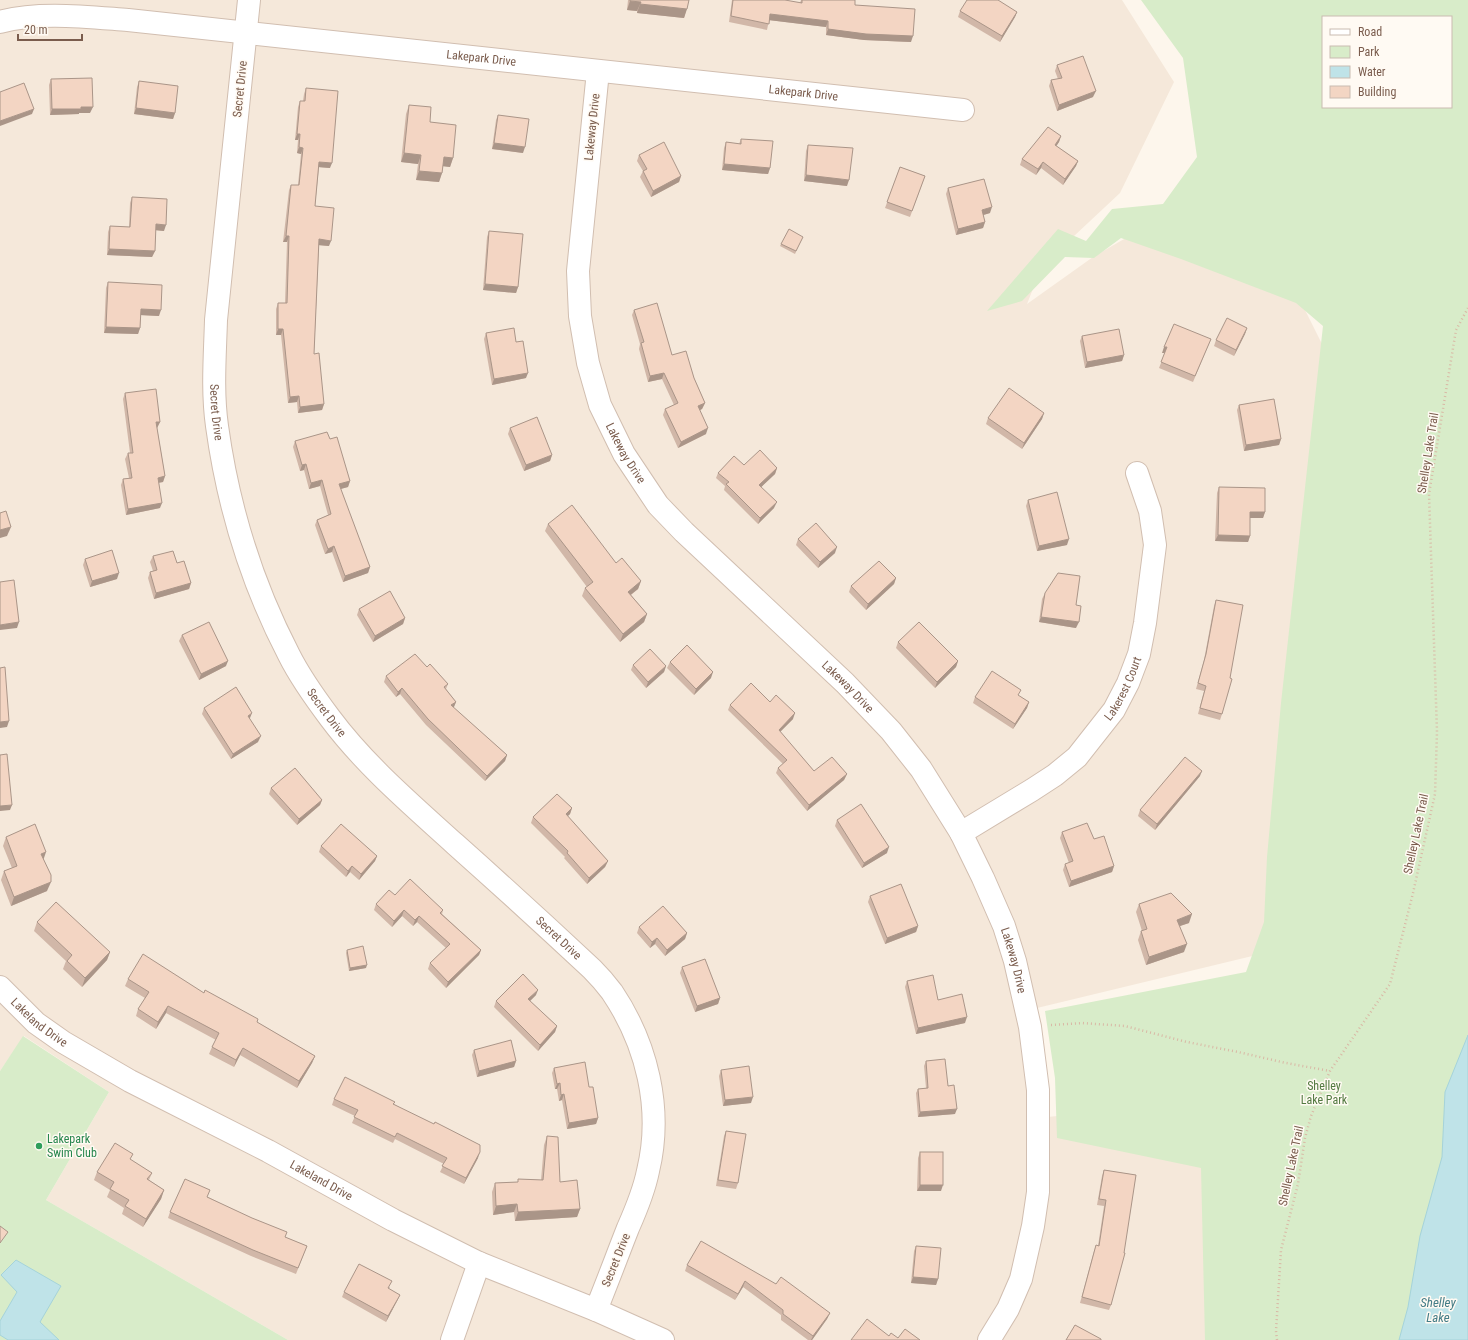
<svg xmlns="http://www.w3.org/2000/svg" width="1468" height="1340" font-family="'Roboto Condensed',sans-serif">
<rect width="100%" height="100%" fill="#fdf6ec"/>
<!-- residential -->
<polygon fill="#f5e8da" points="0,0 1122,0 1174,82 1120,193 1042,266 1027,304 1093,257 1150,224 1261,222 1347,394 1277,950 1037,1008 1048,1117 1213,1099 1229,1340 288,1340 46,1200 109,1092 24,1036 0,1071"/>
<!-- green -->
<g fill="#d8ecc9" fill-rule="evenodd">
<path d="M1141,0H1468V1340H1205L1201,1168L1057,1138L1055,1078L1045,1011L1246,972L1264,922L1267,857L1281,703L1323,326L1296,303L1181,259L1121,238L1094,258L1065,257L1022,301L987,311L1058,229L1086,241L1112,209L1163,204L1197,157L1183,58ZM1323,17H1451V107H1323Z"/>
<polygon points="23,1036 109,1092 46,1200 288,1340 0,1340 0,1071"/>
</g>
<!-- water -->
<g fill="#bfe3e8" stroke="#a5d3da">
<polygon points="1468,1035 1468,1340 1399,1340 1408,1307 1420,1236 1442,1157 1445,1092"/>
<polygon points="16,1260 61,1286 40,1322 59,1340 8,1340 0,1335 0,1321 17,1292 1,1275"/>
</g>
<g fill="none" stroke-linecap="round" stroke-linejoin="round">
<!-- street casing -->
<g stroke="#d1beb0" stroke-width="24">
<g id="street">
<path id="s1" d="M249,0L216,320C215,355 212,391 217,426C228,506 252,584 289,655C300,677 315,698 330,718C365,765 411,804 455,844C501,885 547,927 592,969C599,976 606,984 612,992C647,1044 663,1109 648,1171C644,1191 636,1210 628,1228C617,1256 607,1283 596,1310"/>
<path id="s2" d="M0,22C38,11 88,17 128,20L963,110"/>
<path id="s3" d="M598,71L578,271L580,316L588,363L600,405L624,454L658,505L684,532L845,683L891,731L921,769L961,833L983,878L1004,926L1015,961L1030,1027L1038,1090V1192L1033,1226L1021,1279L1008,1309L989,1340"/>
<path id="s4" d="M961,833L1032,790L1055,775L1077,757L1114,710L1128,683L1139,654L1145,623L1155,545L1150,511L1137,473"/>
<path id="s5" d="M0,987L36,1023L63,1042L130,1081L268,1151L393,1220L479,1263L596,1310L663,1340"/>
<polyline points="452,1340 479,1263"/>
</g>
</g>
<!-- path -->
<g stroke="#d9b8a5" stroke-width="2.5" stroke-dasharray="1 3" stroke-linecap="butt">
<polyline points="1051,1025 1082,1023 1125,1026 1187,1042 1238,1052 1286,1063 1330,1071"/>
<polyline points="1277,1340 1276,1331 1281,1250 1298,1184 1305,1138 1311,1116 1330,1071 1390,984 1413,893 1435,794 1437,732 1429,494 1456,330 1468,308"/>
</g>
<!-- street -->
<use href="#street" stroke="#fff" stroke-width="22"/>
</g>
<!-- wall -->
<g fill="#d1b7a8">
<polygon points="628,0 689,0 684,18 637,13 637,11 627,10"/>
<polygon points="732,0 785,0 800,3 801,0 851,0 855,5 911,42 864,40 826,35 826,27 769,20 767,30 729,22"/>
<polygon points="960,11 1017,12 1015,17 1000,42 958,17"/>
<polygon points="1057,65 1093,97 1057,111 1049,86 1051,80 1058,79 1055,71"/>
<polygon points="51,79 90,113 79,113 79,114 50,115 49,85"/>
<polygon points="139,81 175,113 173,119 134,114 137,87"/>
<polygon points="306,88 330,168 319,167 315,206 329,246 319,245 314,354 324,404 322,410 298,413 297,402 288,403 281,335 276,335 276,309 278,303 285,303 287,242 283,242 289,190 291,185 298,185 301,154 297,153 298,140 295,140 298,107 300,101 303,101 304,94"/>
<polygon points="409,105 430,122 453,158 450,167 443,166 442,173 439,182 416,180 418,164 401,162 406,114"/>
<polygon points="498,115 523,153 492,149 496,120"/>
<polygon points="1061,136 1059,142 1056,146 1078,161 1076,166 1063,185 1041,168 1036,175 1020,165 1022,159"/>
<polygon points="741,139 770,168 768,174 722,170 724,148 726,142 739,144"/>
<polygon points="808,145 847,186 804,181 806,151"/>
<polygon points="639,155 681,176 679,182 651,197 640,177 643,171 637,161"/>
<polygon points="900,167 925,176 910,217 885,208"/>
<polygon points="948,188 990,213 983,215 985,222 983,228 956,235 946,194"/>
<polygon points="132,197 164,231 155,230 155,251 152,257 107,255 108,232 110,226 129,227 130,203"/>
<polygon points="489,231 518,287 516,293 483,290 487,237"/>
<polygon points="802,239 795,254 780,246 781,244"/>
<polygon points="108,282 159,316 141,315 140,328 138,334 104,333 106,288"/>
<polygon points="634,310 672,355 694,378 705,403 702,409 700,410 706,434 678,448 663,415 665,409 674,405 662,379 648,382 639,349 640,344 632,315"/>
<polygon points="1247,328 1245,334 1234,356 1214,346 1216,340"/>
<polygon points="486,333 516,342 526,378 492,385 484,339"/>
<polygon points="1082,336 1124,355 1122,361 1085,368 1080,341"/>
<polygon points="1211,339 1193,382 1159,368 1165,353 1162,353"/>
<polygon points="125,393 160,422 157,428 165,476 163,482 159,483 160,508 126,515 121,485 123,479 129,478 125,459 128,453 130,453 123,399"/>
<polygon points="1239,405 1281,439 1279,445 1244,451 1237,410"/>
<polygon points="1044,413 1042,419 1022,449 986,424 988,418"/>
<polygon points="510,428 552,455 550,461 524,471 508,434"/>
<polygon points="330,439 350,481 348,487 340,489 370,567 368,573 343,582 332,552 325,554 315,525 317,520 328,515 320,486 309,489 304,470 300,471 293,447 295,441"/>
<polygon points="744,465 777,468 775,474 761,487 774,508 758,524 724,490 725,486 716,478 718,473"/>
<polygon points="1219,487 1265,512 1263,518 1250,518 1250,536 1248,542 1215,541 1217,493"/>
<polygon points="1028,500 1067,545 1037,551 1026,506"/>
<polygon points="548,524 616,563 641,581 638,589 631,595 647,614 644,622 620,642 582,596 585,588 587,587 545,531"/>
<polygon points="798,539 835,553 818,568 796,545"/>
<polygon points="153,556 177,563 191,583 189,589 154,599 148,578 150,572 153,571 150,562"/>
<polygon points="85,559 117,579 90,587 83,565"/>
<polygon points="896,578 894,584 866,610 849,592 851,586"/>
<polygon points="1045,593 1076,605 1076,628 1039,622 1042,599"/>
<polygon points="1216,600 1230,678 1222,714 1220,720 1198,714 1204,691 1196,689 1204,660 1214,606"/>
<polygon points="359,609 405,618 403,624 373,642 357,615"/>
<polygon points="182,635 226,666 199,680 179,641"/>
<polygon points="898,642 958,661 956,667 935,688 896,648"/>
<polygon points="670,662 711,678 694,695 667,668"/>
<polygon points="633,665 666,666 664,672 646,688 631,670"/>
<polygon points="427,667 448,684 446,689 456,702 453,708 507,755 505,761 485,781 426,725 400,694 396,697 384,682 386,676"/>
<polygon points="1019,696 1029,702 1027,708 1013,729 973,703 975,697"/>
<polygon points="770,702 793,719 780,732 814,771 847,774 844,780 807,811 776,773 778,768 783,764 728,710 730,705"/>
<polygon points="204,708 250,718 250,719 258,742 231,759 202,714"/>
<polygon points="1200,776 1155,830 1138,816 1140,810"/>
<polygon points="271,788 322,800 320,805 297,825 269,794"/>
<polygon points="572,808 570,814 567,816 608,861 605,867 587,884 564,858 565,857 531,823 533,817"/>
<polygon points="837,820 887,853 862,868 835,826"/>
<polygon points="1062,832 1114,866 1112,872 1069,887 1063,870 1065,864 1069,863 1060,838"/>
<polygon points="6,837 44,860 47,891 11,906 1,880 4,871 12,868 3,846"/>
<polygon points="321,846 377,856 375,861 359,880 350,872 346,877 319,852"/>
<polygon points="395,895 443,910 442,914 481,950 479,955 446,988 428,969 430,963 446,948 417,922 413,926 402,916 392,927 374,910 376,904"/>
<polygon points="870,896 918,926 916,932 885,944 868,902"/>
<polygon points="1139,904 1189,923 1180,926 1184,952 1146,965 1138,940 1141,931 1142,931 1136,912"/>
<polygon points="37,922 110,952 107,960 82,987 63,969 66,961 34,931"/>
<polygon points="639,927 687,933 685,939 665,956 655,944 650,948 637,933"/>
<polygon points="347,950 366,968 349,971 346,953"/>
<polygon points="682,967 720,998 718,1004 695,1012 680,973"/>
<polygon points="128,979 204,993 257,1022 315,1056 312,1063 297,1088 240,1055 234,1067 209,1054 212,1047 216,1040 166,1013 156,1029 136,1016 138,1009 145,998 125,986"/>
<polygon points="907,981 938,1000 965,1023 916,1034 905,987"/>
<polygon points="536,995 530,1001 557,1026 555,1032 538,1051 494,1007 496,1001"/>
<polygon points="474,1050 516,1061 514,1067 477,1077 472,1055"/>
<polygon points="926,1061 948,1086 955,1114 918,1117 916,1093 918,1089 926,1088 924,1066"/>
<polygon points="554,1068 589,1087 598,1118 596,1124 567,1129 562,1100 559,1101 557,1089 555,1089 552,1073"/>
<polygon points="721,1070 751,1103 723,1106 719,1076"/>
<polygon points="334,1099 395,1102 394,1104 478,1158 464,1184 440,1172 444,1164 395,1139 393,1143 352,1123 355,1116 332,1105"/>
<polygon points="726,1131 738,1183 736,1189 716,1186 724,1136"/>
<polygon points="547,1136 560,1182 580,1209 577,1217 515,1221 514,1212 493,1215 492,1192 495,1183 518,1182 518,1179 541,1180 544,1145"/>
<polygon points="920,1152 941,1191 917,1191 918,1158"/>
<polygon points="131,1160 152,1173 149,1180 164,1190 161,1199 143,1227 122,1214 124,1208 107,1197 110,1190 94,1180 97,1172"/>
<polygon points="1104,1170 1136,1175 1111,1305 1109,1310 1080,1303 1094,1251 1096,1245 1098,1246 1104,1206 1097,1205 1102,1176"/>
<polygon points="208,1197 285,1237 307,1246 296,1274 251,1256 168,1218 170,1212"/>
<polygon points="916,1246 938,1279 936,1285 911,1283 914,1251"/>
<polygon points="687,1265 776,1284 830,1313 827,1319 812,1340 808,1340 781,1320 781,1315 743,1287 735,1300 685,1271"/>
<polygon points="390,1287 389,1289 400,1295 397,1301 386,1322 342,1297 344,1292"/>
</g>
<!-- shaded-wall -->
<g fill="#aa9588">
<polygon points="630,1 641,2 637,11 627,10"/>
<polygon points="640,4 687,9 684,18 637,13"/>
<polygon points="1017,12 1015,17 1000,42 1002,36"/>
<polygon points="770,14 828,21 826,27 768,20"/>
<polygon points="828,29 913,36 911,42 864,40 826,35"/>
<polygon points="1096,91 1093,97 1057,111 1059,105"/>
<polygon points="81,107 93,107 90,113 79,113 79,114 50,115 52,109"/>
<polygon points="136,108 175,113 173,119 134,114"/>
<polygon points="34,109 32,114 0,126 0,121"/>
<polygon points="297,134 300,134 298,140 295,140"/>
<polygon points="1061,136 1059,142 1053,151 1055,145"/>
<polygon points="494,143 525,147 523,153 492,149"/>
<polygon points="299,147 303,148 301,154 297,153"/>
<polygon points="404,153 421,155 418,164 401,162"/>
<polygon points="444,157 453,158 450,167 441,166"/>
<polygon points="1078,161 1076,166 1063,185 1065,179"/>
<polygon points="319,162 332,163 330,168 317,167"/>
<polygon points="1043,162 1041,168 1036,175 1038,169"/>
<polygon points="724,164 770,168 768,174 722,170"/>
<polygon points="419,171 442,173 439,182 416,180"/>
<polygon points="806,175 849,180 847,186 804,181"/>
<polygon points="681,176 679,182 651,197 653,191"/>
<polygon points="992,207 990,213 980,216 982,210"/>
<polygon points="985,222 983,228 956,235 958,229"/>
<polygon points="156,224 166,225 164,231 154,230"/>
<polygon points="286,236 289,236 287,242 283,242"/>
<polygon points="319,239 331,241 329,246 317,245"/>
<polygon points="109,249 155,251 152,257 107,255"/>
<polygon points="485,284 518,287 516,293 483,290"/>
<polygon points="141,309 161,310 159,316 139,315"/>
<polygon points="106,327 140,328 138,334 104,333"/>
<polygon points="1247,328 1245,334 1234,356 1236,350"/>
<polygon points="278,329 283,329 281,335 276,335"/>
<polygon points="1164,347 1167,347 1165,353 1162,353"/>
<polygon points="1124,355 1122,361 1085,368 1087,362"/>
<polygon points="528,373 526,378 492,385 494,379"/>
<polygon points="664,373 662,379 648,382 650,376"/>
<polygon points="299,396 297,402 288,403 290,397"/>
<polygon points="705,403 702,409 696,412 698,406"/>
<polygon points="324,404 322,410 298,413 300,407"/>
<polygon points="1044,413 1042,419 1022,449 1024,443"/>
<polygon points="156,422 160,422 157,428 154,428"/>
<polygon points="708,428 706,434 678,448 681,442"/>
<polygon points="1281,439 1279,445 1244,451 1246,445"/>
<polygon points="552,455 550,461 524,471 526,465"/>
<polygon points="306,464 304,470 300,471 302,465"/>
<polygon points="777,468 775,474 757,491 759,485"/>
<polygon points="165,476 163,482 155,483 158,478"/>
<polygon points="322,480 320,486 309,489 311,483"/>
<polygon points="350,481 348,487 337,490 339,484"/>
<polygon points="777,502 774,508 758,524 760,518"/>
<polygon points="162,503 160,508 126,515 128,509"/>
<polygon points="1250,512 1265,512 1263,518 1248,518"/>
<polygon points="11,527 7,536 0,538 0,530"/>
<polygon points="1218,535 1250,536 1248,542 1215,541"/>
<polygon points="1069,539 1067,545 1037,551 1039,546"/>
<polygon points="334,546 332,552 325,554 328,549"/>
<polygon points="837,547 835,553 818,568 820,562"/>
<polygon points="370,567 368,573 343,582 345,576"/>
<polygon points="119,573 117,579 90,587 92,581"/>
<polygon points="896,578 894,584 866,610 868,604"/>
<polygon points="641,581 638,589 625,599 628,592"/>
<polygon points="191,583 189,589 154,599 156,593"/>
<polygon points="647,614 644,622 620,642 623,634"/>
<polygon points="1041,617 1079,622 1076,628 1039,622"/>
<polygon points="405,618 403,624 373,642 375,636"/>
<polygon points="19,622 17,628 0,630 0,625"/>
<polygon points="228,661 226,666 199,680 201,674"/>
<polygon points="958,661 956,667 935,688 937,682"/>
<polygon points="666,666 664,672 646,688 648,682"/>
<polygon points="713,672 711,678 694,695 696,689"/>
<polygon points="402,688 400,694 396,697 398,692"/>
<polygon points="456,702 454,707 449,711 451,705"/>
<polygon points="1029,702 1027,708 1013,729 1015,724"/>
<polygon points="252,713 250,718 246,722 248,716"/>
<polygon points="795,713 793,719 777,735 779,730"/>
<polygon points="9,721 7,727 0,728 0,722"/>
<polygon points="261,736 258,742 231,759 233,754"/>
<polygon points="507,755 505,761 485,781 487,776"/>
<polygon points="1202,771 1200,776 1155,830 1157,824"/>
<polygon points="847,774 844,780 807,811 809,805"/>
<polygon points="322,800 320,805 297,825 299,819"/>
<polygon points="12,805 10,810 0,811 0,806"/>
<polygon points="572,808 570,814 564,820 566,814"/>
<polygon points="889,847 887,853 862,868 864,863"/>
<polygon points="46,852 43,861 41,854"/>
<polygon points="377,856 375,861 359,880 361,874"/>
<polygon points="608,861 605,867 587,884 589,878"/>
<polygon points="352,866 350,872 346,877 348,871"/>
<polygon points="1114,866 1112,872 1069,887 1071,881"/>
<polygon points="51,882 47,891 11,906 14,897"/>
<polygon points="404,910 402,916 392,927 394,921"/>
<polygon points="1192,914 1189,923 1174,928 1177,920"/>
<polygon points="419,916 417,922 413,926 415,920"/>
<polygon points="918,926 916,932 885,944 887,938"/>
<polygon points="687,933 685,939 665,956 667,950"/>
<polygon points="657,938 655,944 650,948 652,942"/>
<polygon points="1187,944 1184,952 1146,965 1149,957"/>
<polygon points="481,950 479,955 446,988 448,982"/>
<polygon points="110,952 107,960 82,987 85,978"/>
<polygon points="367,965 366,968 349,971 350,968"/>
<polygon points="538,990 536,995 526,1005 528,999"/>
<polygon points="720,998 718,1004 695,1012 697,1006"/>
<polygon points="168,1006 166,1013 156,1029 158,1022"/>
<polygon points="967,1017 965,1023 916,1034 918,1028"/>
<polygon points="557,1026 555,1032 538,1051 540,1045"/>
<polygon points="243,1048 240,1055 234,1067 236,1060"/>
<polygon points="315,1056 312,1063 297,1088 299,1081"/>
<polygon points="516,1061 514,1067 477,1077 479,1071"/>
<polygon points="560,1083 557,1089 555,1089 557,1084"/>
<polygon points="564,1094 562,1100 559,1101 561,1095"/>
<polygon points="753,1097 751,1103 723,1106 725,1100"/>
<polygon points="957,1109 955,1114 918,1117 920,1112"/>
<polygon points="598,1118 596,1124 567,1129 569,1123"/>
<polygon points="480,1152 478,1158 464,1184 466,1178"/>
<polygon points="920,1185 943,1185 941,1191 917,1191"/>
<polygon points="164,1190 161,1199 143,1227 146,1219"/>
<polygon points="517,1204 514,1212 493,1215 496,1206"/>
<polygon points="580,1209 577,1217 515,1221 518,1212"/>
<polygon points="913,1277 938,1279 936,1285 911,1283"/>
<polygon points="745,1281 743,1287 735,1300 738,1294"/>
<polygon points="400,1295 397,1301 386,1322 388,1316"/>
<polygon points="830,1313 827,1319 812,1340 811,1340 813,1336"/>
</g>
<!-- building -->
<g fill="#f3d5c3" stroke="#aa9588">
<polygon points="630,0 689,0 687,9 640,4 641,2 630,1"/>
<polygon points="733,0 785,0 802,3 802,0 855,0 855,5 915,9 913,36 866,34 828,29 828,21 770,14 769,24 731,16"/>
<polygon points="967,0 998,0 1017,12 1002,36 960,11"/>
<polygon points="1083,56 1096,91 1059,105 1051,80 1062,78 1057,65"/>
<polygon points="92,78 93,107 81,107 81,109 52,109 51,79"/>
<polygon points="139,81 178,86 175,113 136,108"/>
<polygon points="24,83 34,109 0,121 0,92"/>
<polygon points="306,88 338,91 332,163 319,162 315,206 334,208 331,241 319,239 314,354 319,353 324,404 300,407 299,396 290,397 283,329 278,329 278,303 287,303 289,236 286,236 291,185 299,185 303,148 299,147 300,134 297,134 300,101 305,101"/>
<polygon points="409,105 431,107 430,122 456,125 453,158 444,157 442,173 419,171 421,155 404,153"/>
<polygon points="498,115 529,119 525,147 494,143"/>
<polygon points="1048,127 1061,136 1055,145 1078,161 1065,179 1043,162 1038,169 1022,159"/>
<polygon points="741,139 773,141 770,168 724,164 726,142 741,144"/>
<polygon points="664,142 681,176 653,191 643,171 647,169 639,155"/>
<polygon points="808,145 853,148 849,180 806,175"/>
<polygon points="900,167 925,176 912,211 887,202"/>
<polygon points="984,179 992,207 982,210 985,222 958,229 948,188"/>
<polygon points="132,197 167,199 166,225 156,224 155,251 109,249 110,226 130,227"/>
<polygon points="789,229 803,237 796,251 781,244"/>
<polygon points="489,231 523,234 518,287 485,284"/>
<polygon points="108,282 162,285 161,310 141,309 140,328 106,327"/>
<polygon points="657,303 672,355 686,351 694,378 705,403 698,406 708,428 681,442 665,409 678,403 664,373 650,376 641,343 644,342 634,310"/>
<polygon points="1227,318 1247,328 1236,350 1216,340"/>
<polygon points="1174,324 1211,339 1195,376 1161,362 1167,347 1164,347"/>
<polygon points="514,328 516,342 523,341 528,373 494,379 486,333"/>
<polygon points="1119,329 1124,355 1087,362 1082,336"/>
<polygon points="1009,388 1044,413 1024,443 988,418"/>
<polygon points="156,389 160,422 156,422 165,476 158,478 162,503 128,509 123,479 132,478 128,453 133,453 125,393"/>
<polygon points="1274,399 1281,439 1246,445 1239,405"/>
<polygon points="537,417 552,455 526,465 510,428"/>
<polygon points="327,432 330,439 337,437 350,481 339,484 370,567 345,576 334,546 328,549 317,520 331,514 322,480 311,483 306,464 302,465 295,441"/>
<polygon points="760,450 777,468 759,485 777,502 760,518 726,484 729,482 718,473 734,456 744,465"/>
<polygon points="1219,487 1265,488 1265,512 1250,512 1250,536 1218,535"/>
<polygon points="1057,492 1069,539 1039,546 1028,500"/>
<polygon points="572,505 616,563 622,558 641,581 628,592 647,614 623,634 585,588 593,582 548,524"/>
<polygon points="6,511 11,527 0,530 0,513"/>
<polygon points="816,523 837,547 820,562 798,539"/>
<polygon points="112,550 119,573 92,581 85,559"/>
<polygon points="173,551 177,563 184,561 191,583 156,593 150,572 157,570 153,556"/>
<polygon points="879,561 896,578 868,604 851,586"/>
<polygon points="1058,573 1080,576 1076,605 1081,606 1079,622 1041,617 1045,593"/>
<polygon points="14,580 19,622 0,625 0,582"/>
<polygon points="390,591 405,618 375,636 359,609"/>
<polygon points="1216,600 1243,605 1230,678 1232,679 1222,714 1200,708 1206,686 1198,683 1206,654"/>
<polygon points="209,622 228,661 201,674 182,635"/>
<polygon points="919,622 958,661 937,682 898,642"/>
<polygon points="687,645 713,672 696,689 670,662"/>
<polygon points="650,649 666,666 648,682 633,665"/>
<polygon points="415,654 427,667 430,664 448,684 444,687 456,702 451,705 507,755 487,776 428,719 402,688 398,692 386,676"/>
<polygon points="5,667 9,721 0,722 0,668"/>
<polygon points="992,671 1021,690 1018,695 1029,702 1015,724 975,697"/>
<polygon points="751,683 770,702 776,695 795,713 779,730 814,771 832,757 847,774 809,805 778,768 787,760 730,705"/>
<polygon points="236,687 252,713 248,716 261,736 233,754 204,708"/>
<polygon points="7,754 12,805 0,806 0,755"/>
<polygon points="1185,757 1202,771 1157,824 1140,810"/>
<polygon points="295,768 322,800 299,819 271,788"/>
<polygon points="557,794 572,808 566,814 608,861 589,878 567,853 568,851 533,817"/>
<polygon points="861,804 889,847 864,863 837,820"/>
<polygon points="1087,823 1094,839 1104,836 1114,866 1071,881 1065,864 1073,861 1062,832"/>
<polygon points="35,824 46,852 41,854 51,875 51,882 14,897 4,871 17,866 6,837"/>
<polygon points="341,824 377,856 361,874 352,866 348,871 321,846"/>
<polygon points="410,879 443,910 440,913 481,950 448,982 430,963 450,944 419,916 415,920 404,910 394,921 376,904 389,890 395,895"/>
<polygon points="901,884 918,926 887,938 870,896"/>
<polygon points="1171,893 1192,914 1177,920 1187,944 1149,957 1141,931 1147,929 1139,904"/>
<polygon points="56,902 110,952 85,978 67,961 72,955 37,922"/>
<polygon points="663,906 687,933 667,950 657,938 652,942 639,927"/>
<polygon points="363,946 367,965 350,968 347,950"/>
<polygon points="143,954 204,993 205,990 258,1019 257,1022 315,1056 299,1081 243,1048 236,1060 212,1047 219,1033 168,1006 158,1022 138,1009 149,992 128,979"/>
<polygon points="705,959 720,998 697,1006 682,967"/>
<polygon points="523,974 538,990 528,999 557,1026 540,1045 496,1001"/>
<polygon points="933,975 938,1000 962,994 967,1017 918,1028 907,981"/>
<polygon points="511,1040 516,1061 479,1071 474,1050"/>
<polygon points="945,1059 948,1086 954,1085 957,1109 920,1112 918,1089 928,1088 926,1061"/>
<polygon points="585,1062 589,1087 593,1087 598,1118 569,1123 564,1094 561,1095 560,1083 557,1084 554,1068"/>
<polygon points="749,1066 753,1097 725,1100 721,1070"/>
<polygon points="345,1077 395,1102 393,1104 434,1124 435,1122 480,1145 480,1152 466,1178 442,1166 447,1158 397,1133 395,1137 354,1117 358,1110 334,1099"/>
<polygon points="726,1131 746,1134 738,1183 718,1180"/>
<polygon points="547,1136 558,1137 560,1182 577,1180 580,1209 518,1212 517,1204 496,1206 495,1183 518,1182 518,1179 543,1180"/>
<polygon points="115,1143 133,1154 130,1159 152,1173 147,1179 164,1190 146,1219 125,1206 129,1200 110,1189 114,1182 97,1172"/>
<rect x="920" y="1152" width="23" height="33"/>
<polygon points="1104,1170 1136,1175 1124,1253 1125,1253 1111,1305 1082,1297 1096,1245 1099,1246 1106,1200 1099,1199"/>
<polygon points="185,1179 210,1190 207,1197 252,1218 287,1232 285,1237 307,1246 298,1268 253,1250 170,1212"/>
<polygon points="0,1226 8,1232 0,1243"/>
<polygon points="701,1241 776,1284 781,1277 830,1313 813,1336 783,1314 783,1310 745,1281 738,1294 687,1265"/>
<polygon points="916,1246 941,1248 938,1279 913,1277"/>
<polygon points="359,1264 392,1281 388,1288 400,1295 388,1316 344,1292"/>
<polygon points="867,1319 889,1336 891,1333 898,1338 905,1329 920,1340 851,1340"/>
<polygon points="1075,1325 1101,1339 1101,1340 1066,1340"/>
</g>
<!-- markers -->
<circle fill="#2e9e5b" stroke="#fffaf3" stroke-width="1.5" cx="39" cy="1146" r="4"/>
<g text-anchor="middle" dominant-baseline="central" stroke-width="3" stroke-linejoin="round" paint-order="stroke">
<!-- street labels -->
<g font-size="12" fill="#7a5c4d" stroke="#fffaf3">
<text stroke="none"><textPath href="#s2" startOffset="484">Lakepark Drive</textPath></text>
<text transform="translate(240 89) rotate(-84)">Secret Drive</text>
<text stroke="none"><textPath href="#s2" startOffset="808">Lakepark Drive</textPath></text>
<text transform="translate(592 127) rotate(-84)">Lakeway Drive</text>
<text stroke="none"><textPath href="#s1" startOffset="414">Secret Drive</textPath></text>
<text stroke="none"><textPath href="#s3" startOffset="392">Lakeway Drive</textPath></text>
<text transform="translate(1428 453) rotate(-81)">Shelley Lake Trail</text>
<text stroke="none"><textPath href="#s3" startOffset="716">Lakeway Drive</textPath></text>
<text stroke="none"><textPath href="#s4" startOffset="222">Lakerest Court</textPath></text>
<text stroke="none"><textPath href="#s1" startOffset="738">Secret Drive</textPath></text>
<text transform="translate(1416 834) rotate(-78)">Shelley Lake Trail</text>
<text stroke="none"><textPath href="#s1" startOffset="1062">Secret Drive</textPath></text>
<text stroke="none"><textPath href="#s3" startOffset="1040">Lakeway Drive</textPath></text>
<text stroke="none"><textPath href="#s5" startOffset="53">Lakeland Drive</textPath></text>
<text transform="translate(1291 1166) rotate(-78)">Shelley Lake Trail</text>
<text stroke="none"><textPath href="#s5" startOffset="377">Lakeland Drive</textPath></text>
<text transform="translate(616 1260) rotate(-68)">Secret Drive</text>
</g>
<!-- park labels -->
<g font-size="12" fill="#537a41" stroke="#fffaf3">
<text x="1324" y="1086">Shelley<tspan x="1324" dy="14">Lake Park</tspan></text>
</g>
<!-- leisure labels -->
<g font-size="12" fill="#27864d" stroke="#fffaf3" text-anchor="start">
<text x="47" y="1139">Lakepark<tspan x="47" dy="14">Swim Club</tspan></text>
</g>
<!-- water labels -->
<g font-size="13" font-style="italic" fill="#437c86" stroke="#fffaf3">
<text x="1438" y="1302">Shelley<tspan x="1438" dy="15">Lake</tspan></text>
</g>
</g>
<!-- legend -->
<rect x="1322" y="16" width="130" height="92" fill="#fffaf3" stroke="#cabbb1"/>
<rect x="1330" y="29" width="20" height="6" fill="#ffffff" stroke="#cabbb1"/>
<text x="1358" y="36" font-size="12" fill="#7a5c4d">Road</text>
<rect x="1330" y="46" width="20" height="12" fill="#d8ecc9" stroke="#cabbb1"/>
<text x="1358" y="56" font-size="12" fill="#7a5c4d">Park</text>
<rect x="1330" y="66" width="20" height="12" fill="#bfe3e8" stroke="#cabbb1"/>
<text x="1358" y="76" font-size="12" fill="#7a5c4d">Water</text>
<rect x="1330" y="86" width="20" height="12" fill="#f3d5c3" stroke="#cabbb1"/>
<text x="1358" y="96" font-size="12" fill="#7a5c4d">Building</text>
<!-- scale -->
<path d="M18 34v6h64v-6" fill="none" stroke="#7a5c4d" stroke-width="2"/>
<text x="24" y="34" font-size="12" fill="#7a5c4d" stroke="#fffaf3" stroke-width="3" paint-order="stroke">20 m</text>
</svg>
